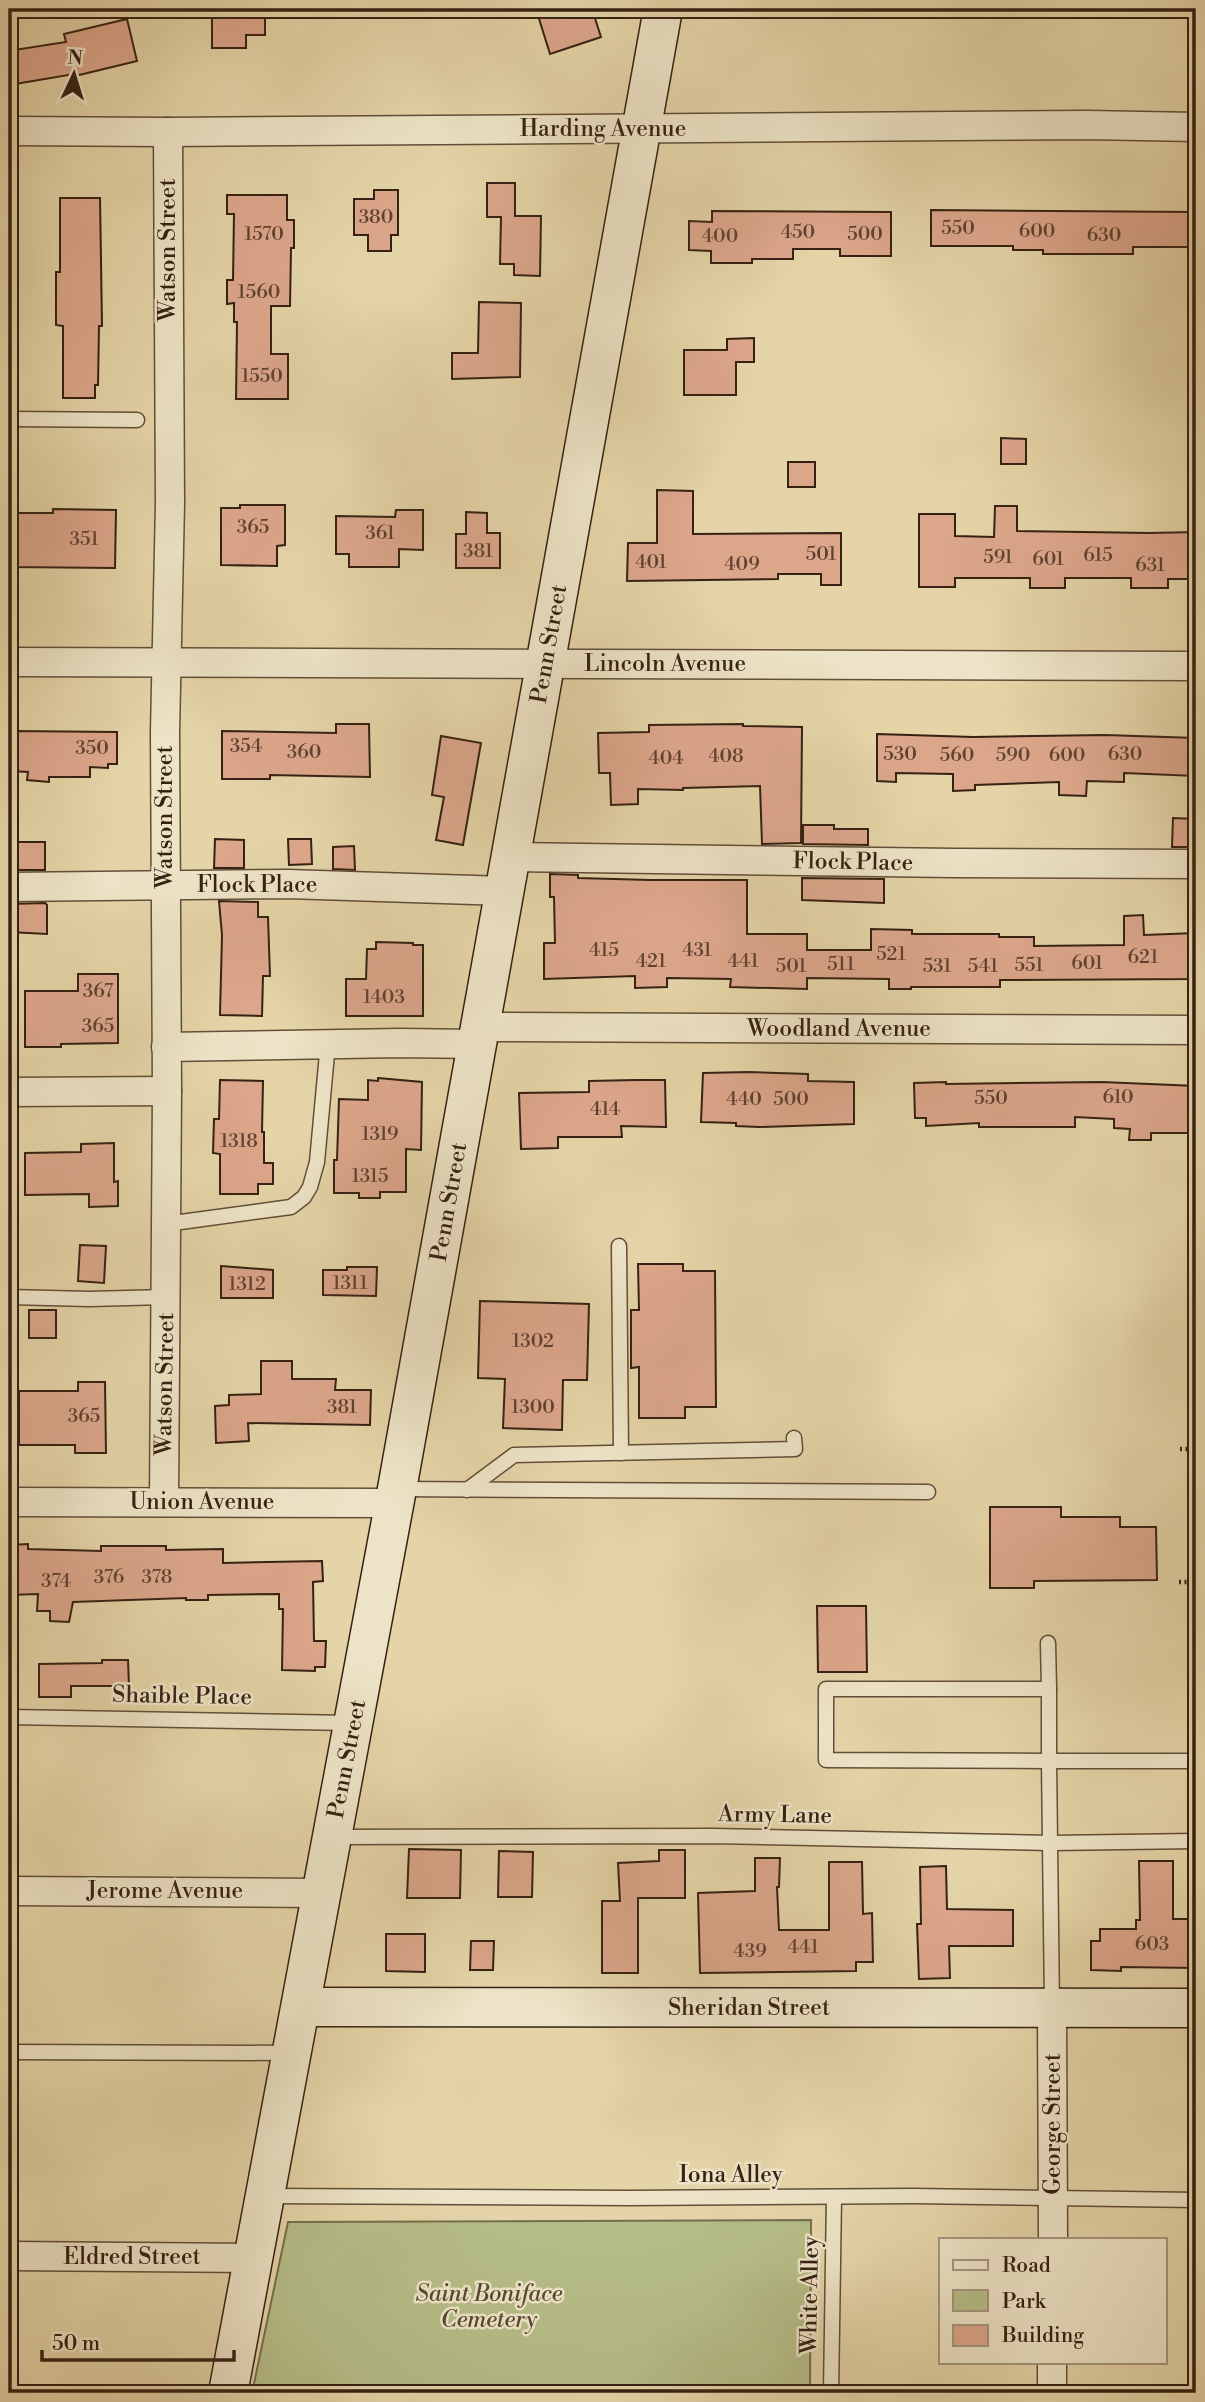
<svg xmlns="http://www.w3.org/2000/svg" width="1205" height="2402" font-family="'Libre Bodoni',serif">
<rect width="100%" height="100%" fill="#e4d4a7"/>
<filter id="stains"><feTurbulence type="fractalNoise" baseFrequency=".00286" numOctaves="4"/><feColorMatrix values="0 0 0 0 .2 0 0 0 0 .09 0 0 0 0 .02 0 0 0 .5 -.17"/></filter>
<radialGradient id="worn" r=".72"><stop offset=".6" stop-color="#630" stop-opacity="0"/><stop offset="1" stop-color="#630" stop-opacity=".3"/></radialGradient>
<!-- green -->
<polygon fill="#b5bc87" stroke="#766e4d" stroke-width="2" points="811,2220 810,2393 252,2393 288,2222"/>
<!-- building -->
<g fill="#dca68b" stroke="#362113" stroke-width="2">
<polygon points="212,9 265,9 265,35 246,35 246,48 212,48"/>
<polygon points="536,9 592,9 601,37 550,54"/>
<polygon points="127,19 137,61 75,76 74,74 9,85 9,58 15,57 14,50 66,42 64,34"/>
<polygon points="487,183 515,183 515,216 541,216 540,276 514,275 514,264 500,264 501,217 487,217"/>
<polygon points="374,190 398,190 398,235 391,235 391,251 368,251 368,235 354,235 354,199 374,199"/>
<polygon points="227,195 287,195 287,220 294,220 294,248 291,248 290,306 271,306 271,354 288,354 288,399 236,399 237,322 234,322 234,303 227,304 227,280 233,280 234,214 227,214"/>
<polygon points="60,198 100,198 102,326 99,326 98,385 95,385 95,398 63,398 63,326 56,325 56,272 60,272"/>
<polygon points="931,210 1196,212 1196,247 1133,247 1133,254 1043,254 1043,250 1013,250 1013,246 931,246"/>
<polygon points="712,211 891,212 891,256 840,256 840,249 793,249 793,259 752,259 752,263 711,263 711,251 689,250 689,221 712,222"/>
<polygon points="479,302 521,303 520,377 452,379 452,353 478,353"/>
<polygon points="754,338 754,362 736,362 736,395 684,395 684,350 727,350 727,339"/>
<polygon points="1001,438 1026,439 1026,464 1001,464"/>
<rect x="788" y="462" width="27" height="25"/>
<polygon points="657,490 693,491 693,534 841,533 841,585 821,585 821,574 778,574 778,579 627,581 628,543 657,543"/>
<polygon points="240,505 285,505 285,545 277,546 277,566 221,565 221,508 240,508"/>
<polygon points="995,506 1017,506 1017,531 1150,533 1196,532 1196,579 1168,579 1168,588 1131,588 1131,578 1065,578 1065,588 1030,588 1030,578 955,578 955,587 919,587 919,514 955,514 955,536 994,537"/>
<polygon points="53,509 116,510 115,568 9,567 9,513 53,513"/>
<polygon points="396,510 423,510 423,550 399,549 399,567 349,567 349,554 336,554 336,516 395,517"/>
<polygon points="466,512 487,513 487,533 500,533 500,568 456,568 456,534 466,534"/>
<polygon points="336,724 369,724 370,777 270,775 270,779 222,779 222,731 336,733"/>
<polygon points="743,724 743,726 802,727 801,843 762,844 760,786 683,788 683,790 638,789 638,804 611,805 610,773 599,773 598,733 649,732 649,725"/>
<polygon points="13,731 117,732 117,764 108,764 108,768 90,767 90,777 49,777 49,782 27,780 28,772 11,771"/>
<polygon points="877,734 973,737 1105,735 1196,738 1196,776 1124,773 1124,782 1087,781 1086,796 1059,795 1059,782 975,785 975,790 953,791 953,774 896,773 896,782 877,781"/>
<polygon points="441,736 481,743 463,845 436,840 444,797 432,795"/>
<polygon points="1173,818 1196,819 1196,847 1172,847"/>
<polygon points="803,825 834,825 834,829 868,829 868,845 803,844"/>
<polygon points="215,839 244,840 244,868 214,868"/>
<polygon points="288,839 311,839 312,864 289,865"/>
<polygon points="14,842 45,842 45,870 15,870"/>
<polygon points="354,846 355,870 333,869 333,847"/>
<polygon points="550,874 578,875 578,878 650,880 747,880 747,934 807,934 807,950 871,950 871,929 912,930 912,934 999,934 999,937 1034,937 1034,946 1124,945 1124,916 1143,915 1144,935 1196,933 1196,979 1000,980 1000,987 911,987 911,989 889,989 889,979 807,978 807,989 730,987 731,979 667,978 667,987 635,988 635,976 544,979 544,943 555,943 554,897 550,897"/>
<polygon points="802,878 884,879 884,903 802,900"/>
<polygon points="219,901 258,902 258,917 268,917 270,976 263,976 262,1016 220,1015 222,935"/>
<polygon points="45,903 47,905 47,934 9,932 9,904"/>
<polygon points="376,942 413,943 413,945 423,945 423,1016 346,1016 346,979 366,979 367,949 376,949"/>
<polygon points="78,974 118,974 118,1043 61,1044 61,1047 25,1047 25,991 78,991"/>
<polygon points="749,1072 808,1074 808,1081 854,1082 854,1124 759,1127 736,1126 736,1123 701,1122 703,1073"/>
<polygon points="378,1078 422,1082 421,1150 406,1149 406,1192 380,1192 380,1198 359,1198 359,1193 334,1193 334,1160 337,1160 339,1099 368,1100 368,1080 378,1081"/>
<polygon points="220,1080 263,1081 262,1132 264,1132 264,1163 273,1163 273,1184 258,1184 258,1194 220,1194 220,1154 213,1153 214,1119 219,1119"/>
<polygon points="636,1080 665,1080 666,1127 621,1126 622,1137 558,1137 558,1148 521,1149 519,1093 589,1092 589,1081"/>
<polygon points="946,1082 946,1084 1102,1082 1196,1086 1196,1133 1151,1133 1151,1140 1129,1140 1130,1129 1114,1128 1114,1119 1075,1117 1075,1127 979,1127 979,1123 926,1126 926,1118 915,1118 914,1083"/>
<polygon points="114,1143 114,1182 118,1181 118,1206 89,1207 89,1194 25,1195 25,1153 81,1152 81,1144"/>
<polygon points="80,1245 106,1246 104,1283 78,1281"/>
<polygon points="638,1264 683,1264 683,1271 715,1271 716,1407 685,1407 685,1418 639,1418 639,1367 631,1368 631,1310 639,1310"/>
<polygon points="221,1266 273,1270 273,1298 221,1298"/>
<polygon points="347,1267 377,1267 376,1296 323,1295 323,1270 347,1270"/>
<polygon points="480,1301 589,1304 587,1380 563,1380 562,1430 503,1428 505,1379 478,1378"/>
<rect x="29" y="1310" width="27" height="28"/>
<polygon points="261,1361 292,1361 292,1379 336,1379 335,1390 371,1390 370,1425 248,1423 249,1441 216,1443 215,1406 229,1405 229,1395 261,1394"/>
<polygon points="78,1382 105,1382 106,1453 75,1453 75,1445 19,1445 19,1391 78,1391"/>
<polygon points="990,1507 1061,1507 1061,1517 1120,1517 1120,1527 1156,1527 1157,1580 1034,1581 1034,1588 990,1588"/>
<polygon points="28,1544 28,1549 101,1551 101,1546 166,1546 166,1550 223,1549 223,1563 322,1561 323,1581 313,1582 314,1641 326,1641 325,1667 315,1667 315,1671 282,1670 283,1609 279,1609 279,1594 208,1595 208,1600 186,1600 186,1598 73,1602 69,1622 50,1621 50,1611 37,1611 38,1594 9,1595 9,1545"/>
<polygon points="817,1606 866,1606 867,1672 818,1672"/>
<polygon points="102,1660 128,1660 129,1686 71,1686 71,1697 39,1697 39,1664 102,1663"/>
<polygon points="409,1849 461,1850 460,1898 407,1898"/>
<polygon points="659,1850 685,1850 685,1898 638,1898 638,1973 602,1973 602,1901 620,1901 618,1863 659,1861"/>
<polygon points="499,1851 533,1852 532,1897 498,1897"/>
<polygon points="755,1858 780,1858 779,1887 777,1887 779,1930 829,1930 829,1862 862,1862 863,1914 872,1913 873,1962 856,1962 856,1971 700,1973 698,1893 755,1891"/>
<polygon points="1139,1861 1173,1861 1173,1919 1196,1919 1196,1968 1121,1967 1121,1971 1091,1970 1091,1941 1100,1941 1100,1929 1136,1929 1136,1920 1140,1920"/>
<polygon points="946,1866 947,1909 1013,1910 1013,1946 949,1946 950,1978 919,1979 917,1924 921,1924 920,1867"/>
<polygon points="386,1934 425,1934 425,1972 386,1971"/>
<polygon points="471,1941 494,1941 493,1970 470,1970"/>
</g>
<g fill="none" stroke-linecap="round" stroke-linejoin="round">
<!-- lane casing -->
<g stroke="#624e38" stroke-width="17">
<g id="lane">
<polyline points="9,419 137,420"/>
<polyline points="166,1224 291,1207 304,1197 310,1187 317,1162 328,1043"/>
<polyline points="619,1246 621,1453"/>
<polyline points="9,1297 89,1299 166,1297"/>
<polyline points="397,1489 928,1492"/>
<polyline points="467,1490 514,1455 795,1449 794,1438"/>
<polyline points="1048,1643 1049,1689"/>
<polyline points="9,1717 350,1723"/>
<polyline points="333,1837 713,1836 1050,1843 1196,1841"/>
<polyline points="1052,2007 1049,1761 826,1760 826,1689 1049,1689 1049,1761 1196,1761"/>
<polyline points="9,2052 291,2053"/>
<polyline points="267,2196 629,2198 913,2196 1196,2200"/>
<polyline points="831,2393 834,2197"/>
</g>
</g>
<!-- street casing -->
<g stroke="#624e38" stroke-width="31">
<g id="street">
<polyline points="9,131 168,132 1086,125 1196,127"/>
<polyline points="9,662 1196,666"/>
<polyline points="511,857 954,863 1196,864"/>
<polyline points="9,887 287,884 505,891"/>
<polyline points="481,1027 1196,1030"/>
<polyline points="166,1047 400,1043 478,1044"/>
<polyline points="9,1092 167,1091"/>
<polyline points="9,1502 395,1503"/>
<polyline points="164,1502 167,1091 165,732 170,503 168,132"/>
<polyline points="9,1891 322,1893"/>
<polyline points="1052,2009 1053,2239"/>
<polyline points="9,2256 254,2258"/>
<polyline points="1052,2393 1052,2362"/>
</g>
</g>
<!-- secondary casing -->
<g stroke="#362113" stroke-width="41">
<g id="secondary">
<polyline points="301,2007 1196,2008"/>
<polyline points="228,2393 397,1489 663,9"/>
</g>
</g>
<!-- path -->
<g stroke="#362113" stroke-width="4.5" stroke-dasharray="2 3.5" stroke-linecap="butt">
<polyline points="1180,1449 1196,1449"/>
<polyline points="1179,1582 1196,1582"/>
</g>
<!-- lane -->
<use href="#lane" stroke="#ede3c6" stroke-width="14"/>
<!-- street -->
<use href="#street" stroke="#ede3c6" stroke-width="28"/>
<!-- secondary -->
<use href="#secondary" stroke="#ede3c6" stroke-width="38"/>
</g>
<g text-anchor="middle" dominant-baseline="central" stroke-width="5" stroke-linejoin="round" paint-order="stroke">
<!-- number labels -->
<g font-size="19" fill="#604231">
<text x="376" y="217">380</text>
<text x="958" y="228">550</text>
<text x="1037" y="231">600</text>
<text x="798" y="232">450</text>
<text x="264" y="234">1570</text>
<text x="865" y="234">500</text>
<text x="1104" y="235">630</text>
<text x="720" y="236">400</text>
<text x="259" y="292">1560</text>
<text x="262" y="376">1550</text>
<text x="253" y="527">365</text>
<text x="380" y="533">361</text>
<text x="84" y="539">351</text>
<text x="478" y="551">381</text>
<text x="821" y="554">501</text>
<text x="1098" y="555">615</text>
<text x="998" y="557">591</text>
<text x="1048" y="559">601</text>
<text x="651" y="562">401</text>
<text x="742" y="564">409</text>
<text x="1150" y="565">631</text>
<text x="246" y="746">354</text>
<text x="92" y="748">350</text>
<text x="304" y="752">360</text>
<text x="900" y="754">530</text>
<text x="1125" y="754">630</text>
<text x="957" y="755">560</text>
<text x="1013" y="755">590</text>
<text x="1067" y="755">600</text>
<text x="726" y="756">408</text>
<text x="666" y="758">404</text>
<text x="604" y="950">415</text>
<text x="697" y="950">431</text>
<text x="891" y="954">521</text>
<text x="1143" y="957">621</text>
<text x="651" y="961">421</text>
<text x="743" y="961">441</text>
<text x="1087" y="963">601</text>
<text x="841" y="964">511</text>
<text x="1029" y="965">551</text>
<text x="791" y="966">501</text>
<text x="937" y="966">531</text>
<text x="983" y="966">541</text>
<text x="98" y="991">367</text>
<text x="384" y="997">1403</text>
<text x="98" y="1026">365</text>
<text x="1118" y="1097">610</text>
<text x="991" y="1098">550</text>
<text x="744" y="1099">440</text>
<text x="791" y="1099">500</text>
<text x="605" y="1109">414</text>
<text x="380" y="1134">1319</text>
<text x="239" y="1141">1318</text>
<text x="370" y="1176">1315</text>
<text x="350" y="1283">1311</text>
<text x="247" y="1284">1312</text>
<text x="533" y="1341">1302</text>
<text x="342" y="1407">381</text>
<text x="533" y="1407">1300</text>
<text x="84" y="1416">365</text>
<text x="109" y="1577">376</text>
<text x="157" y="1577">378</text>
<text x="56" y="1581">374</text>
<text x="1152" y="1944">603</text>
<text x="803" y="1947">441</text>
<text x="750" y="1951">439</text>
</g>
<!-- street labels -->
<g font-size="23" fill="#362113" stroke="#ede3c6">
<text x="603" y="129">Harding Avenue</text>
<text transform="translate(168 250) rotate(-90)">Watson Street</text>
<text transform="translate(549 644) rotate(-80)">Penn Street</text>
<text x="665" y="664">Lincoln Avenue</text>
<text transform="translate(165 817) rotate(-90)">Watson Street</text>
<text transform="translate(853 862) rotate(1)">Flock Place</text>
<text x="257" y="885">Flock Place</text>
<text x="839" y="1029">Woodland Avenue</text>
<text transform="translate(449 1202) rotate(-80)">Penn Street</text>
<text transform="translate(165 1384) rotate(-89)">Watson Street</text>
<text x="202" y="1502">Union Avenue</text>
<text transform="translate(182 1696) rotate(1)">Shaible Place</text>
<text transform="translate(347 1759) rotate(-79)">Penn Street</text>
<text transform="translate(775 1815) rotate(1)">Army Lane</text>
<text x="165" y="1891">Jerome Avenue</text>
<text x="749" y="2008">Sheridan Street</text>
<text transform="translate(1053 2124) rotate(-90)">George Street</text>
<text x="731" y="2175">Iona Alley</text>
<text x="132" y="2257">Eldred Street</text>
<text transform="translate(810 2295) rotate(-89)">White Alley</text>
</g>
<!-- park labels -->
<g font-size="23" font-style="italic" fill="#564830" stroke="#ede3c6">
<text x="489" y="2294">Saint Boniface<tspan x="489" dy="26">Cemetery</tspan></text>
</g>
</g>
<!-- margin -->
<rect width="1205" height="2402" fill="none" stroke="#e4d4a7" stroke-width="35"/>
<rect x="10" y="10" width="1184" height="2381" fill="none" stroke="#362113" stroke-width="3.5"/>
<rect x="18" y="18" width="1170" height="2367" fill="none" stroke="#362113" stroke-width="2"/>
<!-- legend -->
<rect x="939" y="2238" width="228" height="126" fill="#ede3c6" stroke="#a4957e" stroke-width="2"/>
<rect x="953" y="2260" width="35" height="10" fill="#ede3c6" stroke="#a4957e" stroke-width="2"/>
<text x="1002" y="2272" font-size="21" fill="#362113">Road</text>
<rect x="953" y="2290" width="35" height="21" fill="#b5bc87" stroke="#a4957e" stroke-width="2"/>
<text x="1002" y="2308" font-size="21" fill="#362113">Park</text>
<rect x="953" y="2325" width="35" height="21" fill="#dca68b" stroke="#a4957e" stroke-width="2"/>
<text x="1002" y="2342" font-size="21" fill="#362113">Building</text>
<!-- north arrow -->
<g transform="translate(74 74) rotate(4)" stroke="#ede3c6" stroke-width="5" paint-order="stroke">
<path d="M0-5L12 26L0 18L-12 26Z" fill="#362113"/>
<text y="-10" font-size="19" font-weight="bold" text-anchor="middle" fill="#362113">N</text>
</g>
<!-- scale -->
<path d="M42 2350v10h192v-10" fill="none" stroke="#362113" stroke-width="3.5"/>
<text x="52" y="2350" font-size="21" fill="#362113" stroke="#ede3c6" stroke-width="5" paint-order="stroke">50 m</text>
<rect width="100%" height="100%" filter="url(#stains)"/>
<rect width="100%" height="100%" fill="url(#worn)"/>
</svg>
